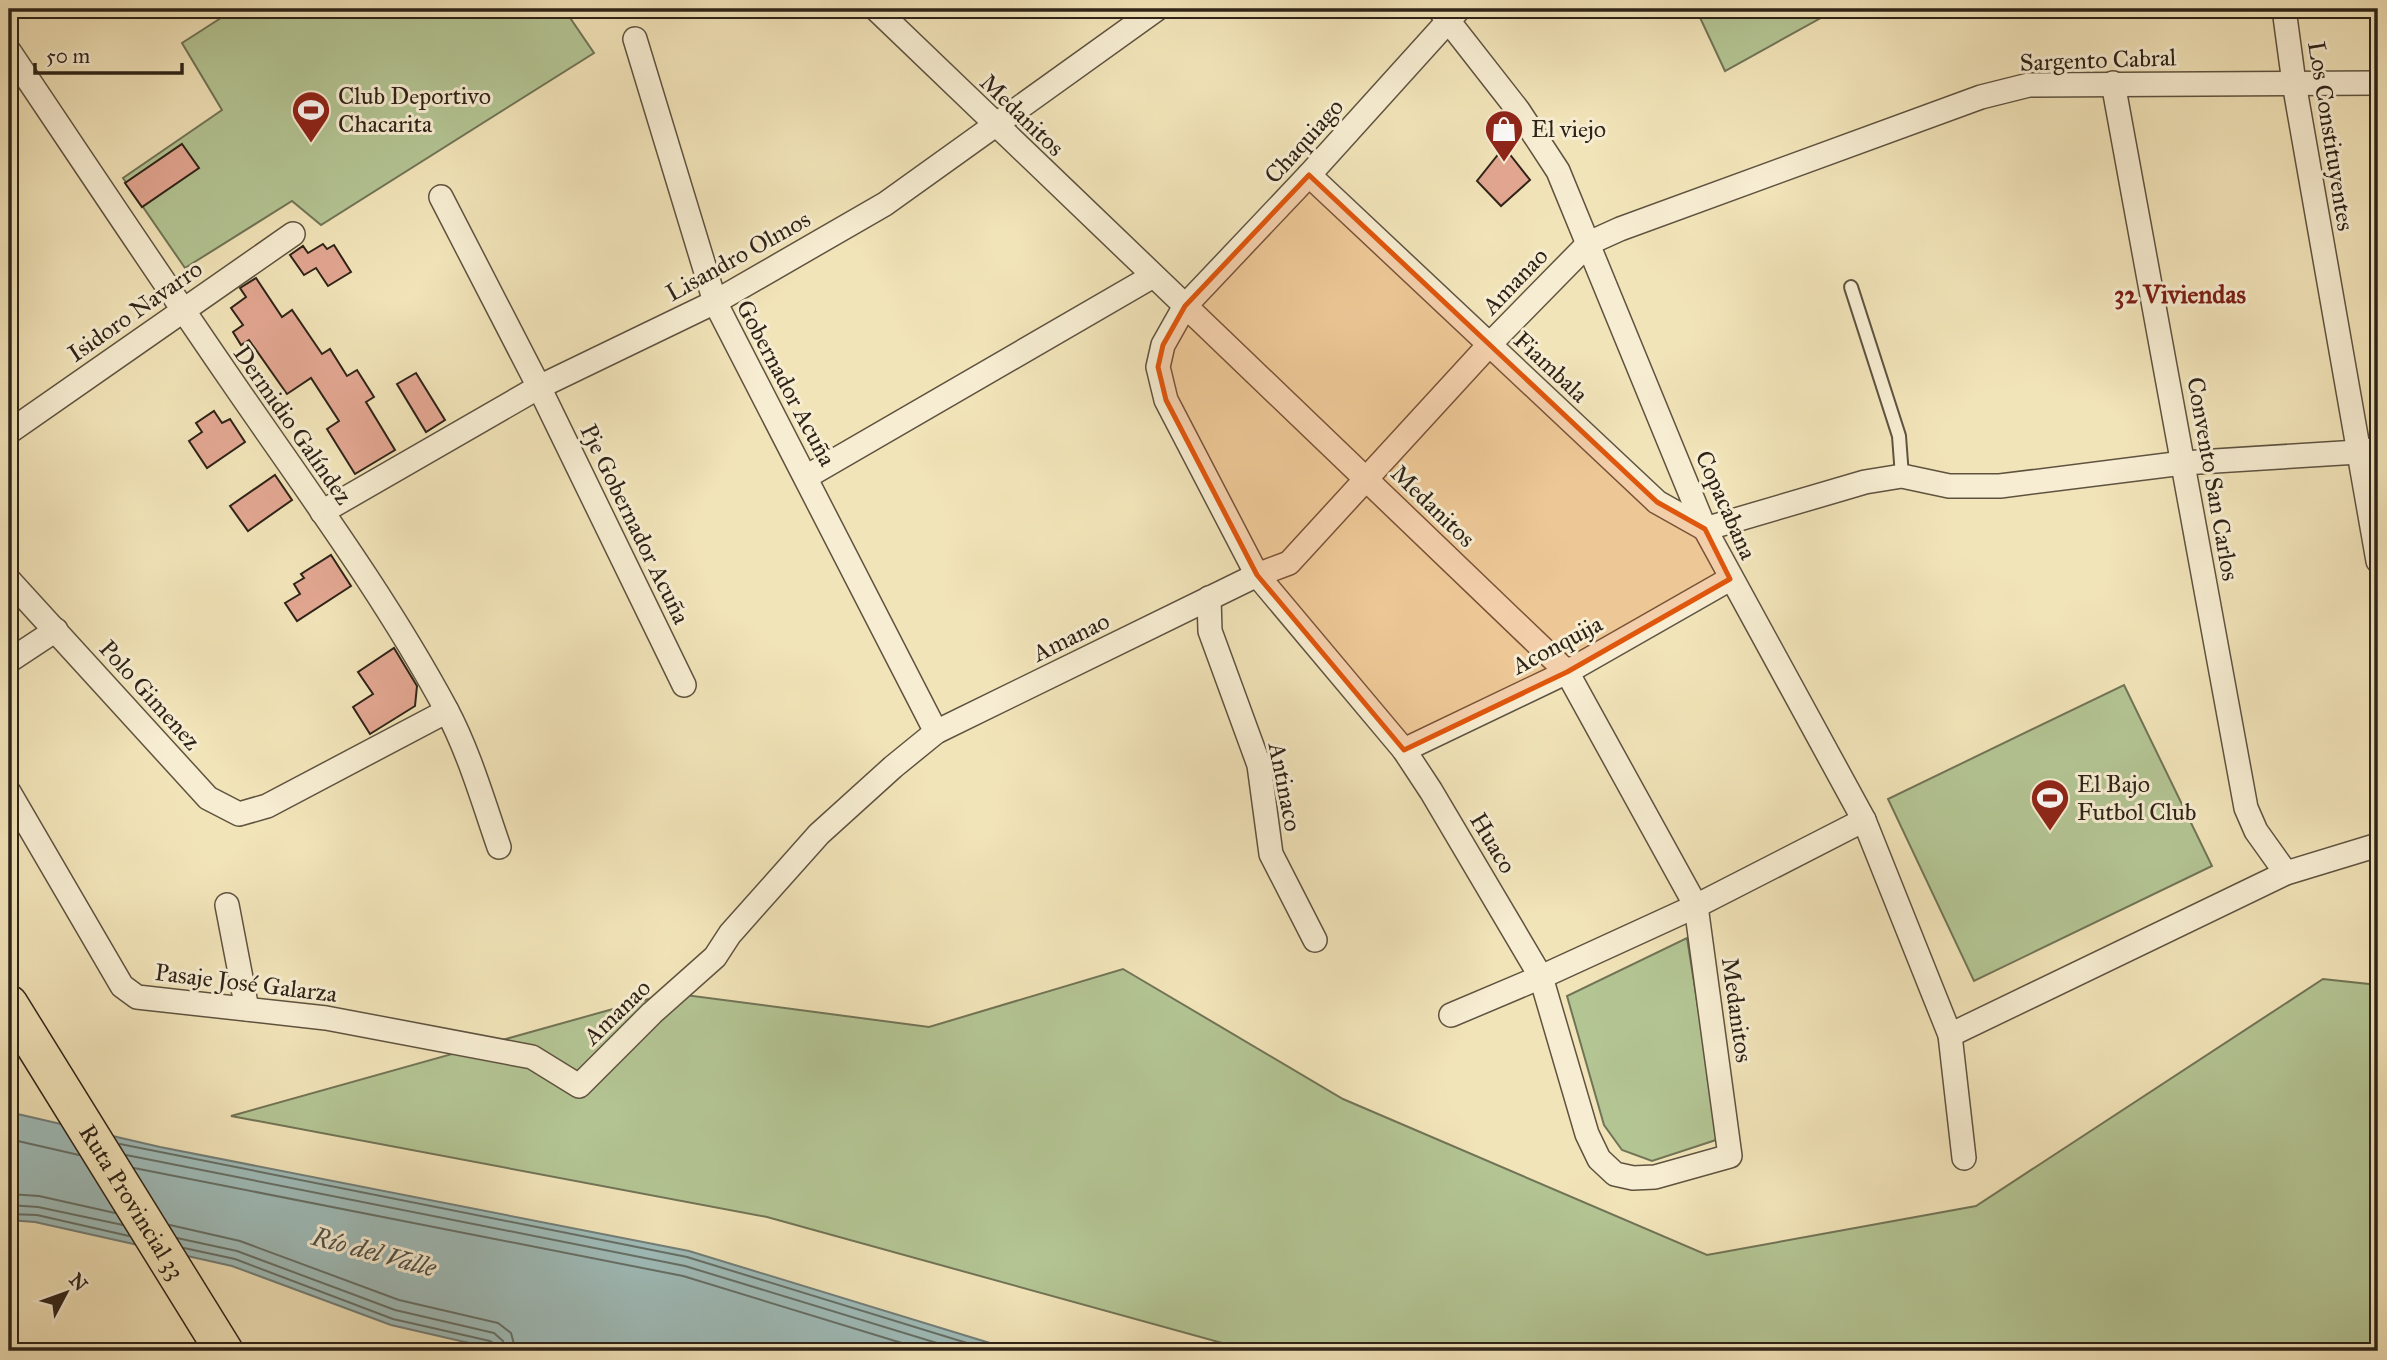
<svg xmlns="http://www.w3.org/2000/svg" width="2387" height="1360" font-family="'IM FELL Great Primer',serif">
<rect width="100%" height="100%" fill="#f2e4b9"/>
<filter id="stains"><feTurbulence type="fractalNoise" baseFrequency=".00286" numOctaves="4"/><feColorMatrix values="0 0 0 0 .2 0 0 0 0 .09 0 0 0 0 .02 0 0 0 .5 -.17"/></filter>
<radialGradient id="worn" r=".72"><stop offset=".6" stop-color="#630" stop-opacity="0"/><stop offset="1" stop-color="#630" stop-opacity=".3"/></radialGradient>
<!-- green -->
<g fill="#b4c594" stroke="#717456" stroke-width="2">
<polygon points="235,9 564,9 594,53 321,225 292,201 185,268 123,178 222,110 182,43"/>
<polygon points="1696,9 1837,9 1725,71"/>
<polygon points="2124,685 2212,866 1974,981 1888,799"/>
<polygon points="1687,938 1719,1139 1652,1161 1622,1150 1604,1125 1567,996"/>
<polygon points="1123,969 1343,1099 1707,1255 1976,1206 2323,979 2378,985 2378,1351 1251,1351 767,1217 231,1116 670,993 929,1027"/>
</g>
<!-- water -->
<polygon fill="#9fbcb9" stroke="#727f79" stroke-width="2" points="9,1112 160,1147 689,1251 1016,1351 504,1351 391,1325 232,1266 35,1222 9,1220"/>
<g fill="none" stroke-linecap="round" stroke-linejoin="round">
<!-- shore -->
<g stroke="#667068" stroke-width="2">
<polyline points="9,1139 79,1155"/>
<polyline points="120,1144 687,1257 993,1351"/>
<polyline points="126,1155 685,1266 963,1351"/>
<polyline points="134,1168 683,1276 928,1351"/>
<polyline points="9,1194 39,1196 115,1213"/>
<polyline points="9,1205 38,1207 123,1225"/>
<polyline points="9,1214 37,1215 129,1236"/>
<polyline points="170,1225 240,1241 399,1300 498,1323 511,1333 516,1351"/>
<polyline points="177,1238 237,1251 395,1310 494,1333 503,1341 505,1351"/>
<polyline points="184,1248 235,1259 393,1319 490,1341 496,1345 497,1351"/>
</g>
</g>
<!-- building -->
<g fill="#e3a792" stroke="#2e2318" stroke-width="2">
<polygon points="182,144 199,168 142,207 125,183"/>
<polygon points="1504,147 1530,180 1501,206 1477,181"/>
<polygon points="323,244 327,249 334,245 351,272 328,286 316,268 304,275 290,255 303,246 308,253"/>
<polygon points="256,278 282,317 292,310 322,354 330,349 347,376 357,370 374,397 366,402 395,450 355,474 327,429 339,421 311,378 287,394 249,340 241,345 233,332 243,325 231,308 246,297 240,288"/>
<polygon points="416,373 445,420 426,432 397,384"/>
<polygon points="214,411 222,423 230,419 245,442 207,468 189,441 202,432 196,423"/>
<polygon points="275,475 292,500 248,531 230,506"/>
<polygon points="331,555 351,586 297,621 285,603 300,594 294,584 304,578 301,574"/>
<polygon points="394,648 417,686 415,706 370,734 353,707 373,694 358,672"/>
</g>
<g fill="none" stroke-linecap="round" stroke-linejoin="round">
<!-- service casing -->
<g stroke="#5f5340" stroke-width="16">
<polyline id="service" points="1851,287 1899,436 1902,476"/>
</g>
<!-- minor casing -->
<g stroke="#5f5340" stroke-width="26">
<g id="minor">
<polyline points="876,9 1567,672 1696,906 1730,1156 1655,1177 1633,1178 1615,1174 1599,1159 1587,1134 1541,977 1431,791 1404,750 1257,575 1166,400 1158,367 1163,345 1185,306 1309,175 1459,9"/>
<polyline points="1439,9 1518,110 1558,171 1705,529 1864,820 1950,1035 1964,1158"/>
<polyline points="2284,9 2294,83 2378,561"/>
<polyline points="635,39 715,302 936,732"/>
<path d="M9,51C83,161 156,271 231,380C305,488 384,594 446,709C469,752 483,801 499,847"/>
<polyline points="2113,83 2246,808 2256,831 2286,873"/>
<polyline points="1309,175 1657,502 1705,529 1865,482 1902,476 1949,486 2000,486 2183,463 2358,452 2378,449"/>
<polyline points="441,197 539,387 684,685"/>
<polyline points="9,432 293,234"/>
<polyline points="806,477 1153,276"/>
<polyline points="322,512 539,387 715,302 885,204 1157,9"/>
<polyline points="9,580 208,798 239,814 267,806 447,711"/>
<polyline points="1209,598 1210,631 1259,765 1271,854 1315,940"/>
<polyline points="9,661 56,630"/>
<polyline points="1404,750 1567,672 1730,579"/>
<polyline points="9,792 122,986 137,997 326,1018 532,1057 579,1086 652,1013 715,957 730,934 819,834 893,767 936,732 1257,575 1289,563 1489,345 1589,243 1620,229 1981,97 2029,85 2378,83"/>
<polyline points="227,905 247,1009"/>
<polyline points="1451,1015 1541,977 1696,906 1864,820"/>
<polyline points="1950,1035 2286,873 2378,845"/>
</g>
</g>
<!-- primary casing -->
<g stroke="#2e2318" stroke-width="40">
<g id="primary">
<path id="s1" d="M9,1004L224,1351"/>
</g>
</g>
<!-- service -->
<use href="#service" stroke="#f7edd2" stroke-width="12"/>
<!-- minor -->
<use href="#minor" stroke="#f7edd2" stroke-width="23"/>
<!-- primary -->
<use href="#primary" stroke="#f2e4b9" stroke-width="37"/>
</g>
<!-- marked area -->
<path fill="#df560d" fill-opacity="0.2" stroke="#df560d" stroke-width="5" stroke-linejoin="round" d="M1309,175L1657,502L1705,529L1730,579L1567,672L1404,750L1257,575L1166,400L1158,367L1163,345L1185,306Z"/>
<!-- icons -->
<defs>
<g id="stadium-pin" transform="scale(2.0125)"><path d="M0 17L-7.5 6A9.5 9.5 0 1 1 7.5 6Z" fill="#8f2418" stroke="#f7edd2"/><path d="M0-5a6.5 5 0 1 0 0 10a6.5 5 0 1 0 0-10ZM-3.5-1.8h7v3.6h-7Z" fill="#fff"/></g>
<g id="shop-pin" transform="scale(2.0125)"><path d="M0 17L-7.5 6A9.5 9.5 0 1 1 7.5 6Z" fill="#8f2418" stroke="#f7edd2"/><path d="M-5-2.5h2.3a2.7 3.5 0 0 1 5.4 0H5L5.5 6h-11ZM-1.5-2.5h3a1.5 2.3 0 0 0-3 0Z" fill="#fff"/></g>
</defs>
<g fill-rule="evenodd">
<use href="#stadium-pin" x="311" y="110"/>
<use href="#shop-pin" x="1504" y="129"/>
<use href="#stadium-pin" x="2050" y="798"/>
</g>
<g text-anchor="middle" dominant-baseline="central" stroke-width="6" stroke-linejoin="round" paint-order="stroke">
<!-- street labels -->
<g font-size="24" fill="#2e2318" stroke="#f7edd2">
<text transform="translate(2098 60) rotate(-2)">Sargento Cabral</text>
<text transform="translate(1022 115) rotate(44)">Medanitos</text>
<text transform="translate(2331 136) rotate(81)">Los Constituyentes</text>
<text transform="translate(1304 141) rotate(-48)">Chaquiago</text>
<text transform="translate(738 256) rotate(-29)">Lisandro Olmos</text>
<text transform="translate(1515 281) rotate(-46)">Amanao</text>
<text transform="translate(135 311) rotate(-35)">Isidoro Navarro</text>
<text transform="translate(1551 367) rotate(43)">Fiambala</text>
<text transform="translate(786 383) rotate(62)">Gobernador Acuña</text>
<text transform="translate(293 425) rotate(55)">Dermidio Galíndez</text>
<text transform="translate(2213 479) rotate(80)">Convento San Carlos</text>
<text transform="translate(1726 505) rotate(66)">Copacabana</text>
<text transform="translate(1433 506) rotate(44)">Medanitos</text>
<text transform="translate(635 524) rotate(64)">Pje Gobernador Acuña</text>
<text transform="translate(1071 637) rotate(-26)">Amanao</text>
<text transform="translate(1557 645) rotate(-28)">Aconquija</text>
<text transform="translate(150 695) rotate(48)">Polo Gimenez</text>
<text transform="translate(1285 787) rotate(79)">Antinaco</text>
<text transform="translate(1493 843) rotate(59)">Huaco</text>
<text transform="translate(246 983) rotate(7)">Pasaje José Galarza</text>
<text transform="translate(1737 1010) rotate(82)">Medanitos</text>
<text transform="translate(617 1012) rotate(-44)">Amanao</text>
<text stroke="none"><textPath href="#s1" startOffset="233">Ruta Provincial 33</textPath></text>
</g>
<!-- poi labels -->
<g font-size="24" fill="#2e2318" stroke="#f7edd2" text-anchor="start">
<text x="338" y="96">Club Deportivo<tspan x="338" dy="28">Chacarita</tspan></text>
<text x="1531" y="129">El viejo</text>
<text x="2077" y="784">El Bajo<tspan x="2077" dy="28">Futbol Club</tspan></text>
</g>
<!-- neighbourhood labels -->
<g font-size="26" font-weight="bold" fill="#7a1f14" stroke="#f7edd2">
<text x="2180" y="294">32 Viviendas</text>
</g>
<!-- water labels -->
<g font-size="26" font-style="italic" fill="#505148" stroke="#f7edd2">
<text transform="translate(374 1252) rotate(15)">Río del Valle</text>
</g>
</g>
<!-- margin -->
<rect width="2387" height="1360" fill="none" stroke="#f2e4b9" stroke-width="35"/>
<rect x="10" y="10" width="2366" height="1339" fill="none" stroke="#2e2318" stroke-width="3.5"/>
<rect x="18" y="18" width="2352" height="1325" fill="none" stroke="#2e2318" stroke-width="2"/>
<!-- north arrow -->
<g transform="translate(66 1293) rotate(49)" stroke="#f7edd2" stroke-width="5" paint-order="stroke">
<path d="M0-5L12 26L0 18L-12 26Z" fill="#2e2318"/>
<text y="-10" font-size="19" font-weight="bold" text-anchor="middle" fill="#2e2318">N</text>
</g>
<!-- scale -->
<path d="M35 63v10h147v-10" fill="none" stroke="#2e2318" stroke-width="3.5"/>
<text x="46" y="63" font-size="21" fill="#2e2318" stroke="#f7edd2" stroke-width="5" paint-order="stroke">50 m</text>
<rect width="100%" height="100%" filter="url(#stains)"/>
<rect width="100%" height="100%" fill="url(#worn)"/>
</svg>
